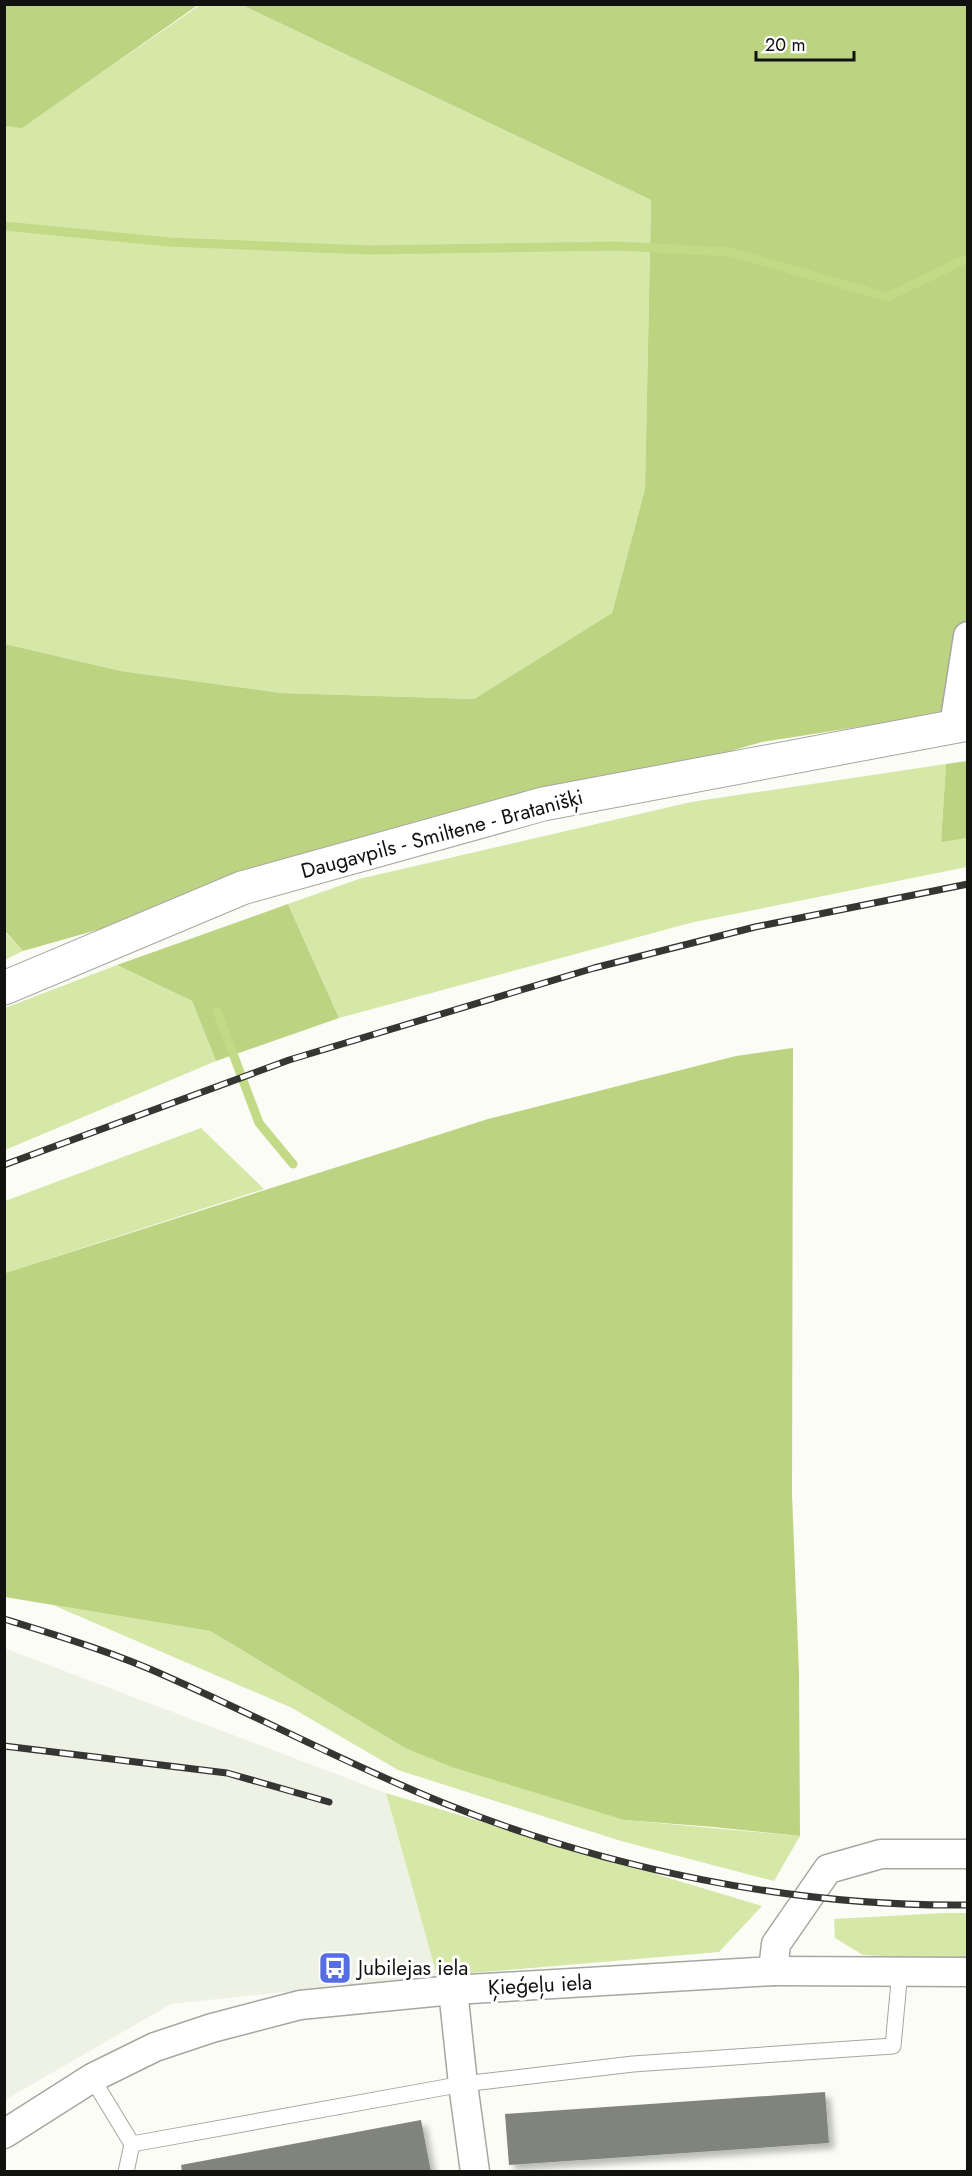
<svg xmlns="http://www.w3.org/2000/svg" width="972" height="2176" font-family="Jost,sans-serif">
<defs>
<filter id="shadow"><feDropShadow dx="5.5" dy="5.5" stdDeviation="3" flood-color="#0004"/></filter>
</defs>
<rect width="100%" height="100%" fill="#fafcf5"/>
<!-- built -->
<polygon fill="#eef2e4" points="4,1648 386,1793 437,1976 171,2004 5,2100"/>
<!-- green -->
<g fill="#d5e8a7">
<polygon points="200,5 242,5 651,200 645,489 612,613 474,699 281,693 121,671 5,644 4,126 22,127"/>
<polygon points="946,764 941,841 967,838 967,867 694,922 339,1018 288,904 359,879 691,802"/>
<polygon points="4,931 23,951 5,960 4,960"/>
<polygon points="117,965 192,1001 216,1061 5,1150 5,1008"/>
<polygon points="201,1128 264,1189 5,1273 5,1201"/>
<polygon points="53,1605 210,1631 405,1748 624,1820 800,1836 774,1881 621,1841 398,1770 292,1708"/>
<polygon points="386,1793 762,1906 719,1952 437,1976"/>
<polygon points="944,1913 967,1913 967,1957 916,1958 863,1955 835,1938 834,1919"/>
</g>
<!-- forest -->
<g fill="#bcd481">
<polygon points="5,4 198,4 198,5 22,128 5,126"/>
<polygon points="242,5 967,5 967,710 762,742 23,951 5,931 5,644 121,671 281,693 474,699 612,613 645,489 651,200"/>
<polygon points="967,761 967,838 941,842 946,764"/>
<polygon points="288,904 339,1018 216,1061 192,1001 117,965"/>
<polygon points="793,1048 792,1494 799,1672 800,1836 714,1827 624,1820 452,1767 405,1748 210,1631 5,1597 5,1273 488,1119 736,1056"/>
</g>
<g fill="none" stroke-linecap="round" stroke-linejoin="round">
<!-- stream -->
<g stroke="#c2d986" stroke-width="9">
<polyline points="4,226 169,242 369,250 618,246 730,252 887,297 968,258"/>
<polyline points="217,1011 259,1123 293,1164"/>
</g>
</g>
<!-- building -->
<g fill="#81837d" filter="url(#shadow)">
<polygon points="825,2092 829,2143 509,2165 505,2114"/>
<polygon points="421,2120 431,2172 182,2172 181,2165"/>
</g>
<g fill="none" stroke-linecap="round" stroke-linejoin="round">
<!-- service casing -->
<g stroke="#a5a7a1" stroke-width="17">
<g id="service">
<polyline points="92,2078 132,2144 126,2172"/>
<polyline points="132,2144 463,2084 633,2064 893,2046 900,1971"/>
</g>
</g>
<!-- minor casing -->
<g stroke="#a5a7a1" stroke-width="31">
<g id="minor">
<polyline points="954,726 968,636"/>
<polyline points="773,1971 968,1972"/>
<polyline points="453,1990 463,2084 475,2172"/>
<polyline points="4,2134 92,2078 155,2047 212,2028 300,2005 453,1990 773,1971 776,1944 828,1869 881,1854 968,1854"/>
</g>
</g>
<!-- secondary casing -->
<g stroke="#a5a7a1" stroke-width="35">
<polyline id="secondary" points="4,988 242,888 543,804 968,724"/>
</g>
<!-- service -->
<use href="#service" stroke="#fff" stroke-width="15"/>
<!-- minor -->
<use href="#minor" stroke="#fff" stroke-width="28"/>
<!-- secondary -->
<use href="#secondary" stroke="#fff" stroke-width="33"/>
<!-- rail casing -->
<g stroke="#353633" stroke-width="7">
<g id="rail">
<polyline points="4,1165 289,1060 594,968 755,927 968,884"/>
<path d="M4,1619C59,1636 115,1653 168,1677C261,1718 351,1766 446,1804C608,1869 792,1907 968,1905"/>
<polyline points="4,1746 227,1773 329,1802"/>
</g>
</g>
<!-- rail -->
<use href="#rail" stroke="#fff" stroke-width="4.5" stroke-dasharray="14" stroke-linecap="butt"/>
</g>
<!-- icons -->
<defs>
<g id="bus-square" transform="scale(1.725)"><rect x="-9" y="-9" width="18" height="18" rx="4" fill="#576de3" stroke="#fff"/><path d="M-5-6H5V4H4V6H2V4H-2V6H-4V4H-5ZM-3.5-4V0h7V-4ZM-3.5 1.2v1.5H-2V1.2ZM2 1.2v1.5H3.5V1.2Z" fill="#fff"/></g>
</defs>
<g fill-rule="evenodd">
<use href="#bus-square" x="335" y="1968"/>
</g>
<g text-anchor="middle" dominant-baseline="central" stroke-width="6" stroke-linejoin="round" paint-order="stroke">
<!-- street labels -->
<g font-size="21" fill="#111210" stroke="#fff">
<text transform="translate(442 834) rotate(-15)">Daugavpils - Smiltene - Bratanišķi</text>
<text transform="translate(540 1985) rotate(-3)">Ķieģeļu iela</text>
</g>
<!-- poi labels -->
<g font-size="21" fill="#111210" stroke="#fff" text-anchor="start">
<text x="358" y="1968">Jubilejas iela</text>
</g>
</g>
<!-- border -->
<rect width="972" height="2176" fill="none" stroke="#111210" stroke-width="12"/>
<!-- scale -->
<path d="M756 51v9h98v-9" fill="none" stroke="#111210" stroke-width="3"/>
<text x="765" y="51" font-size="18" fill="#111210" stroke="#ffffff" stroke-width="4.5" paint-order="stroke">20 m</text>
</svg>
